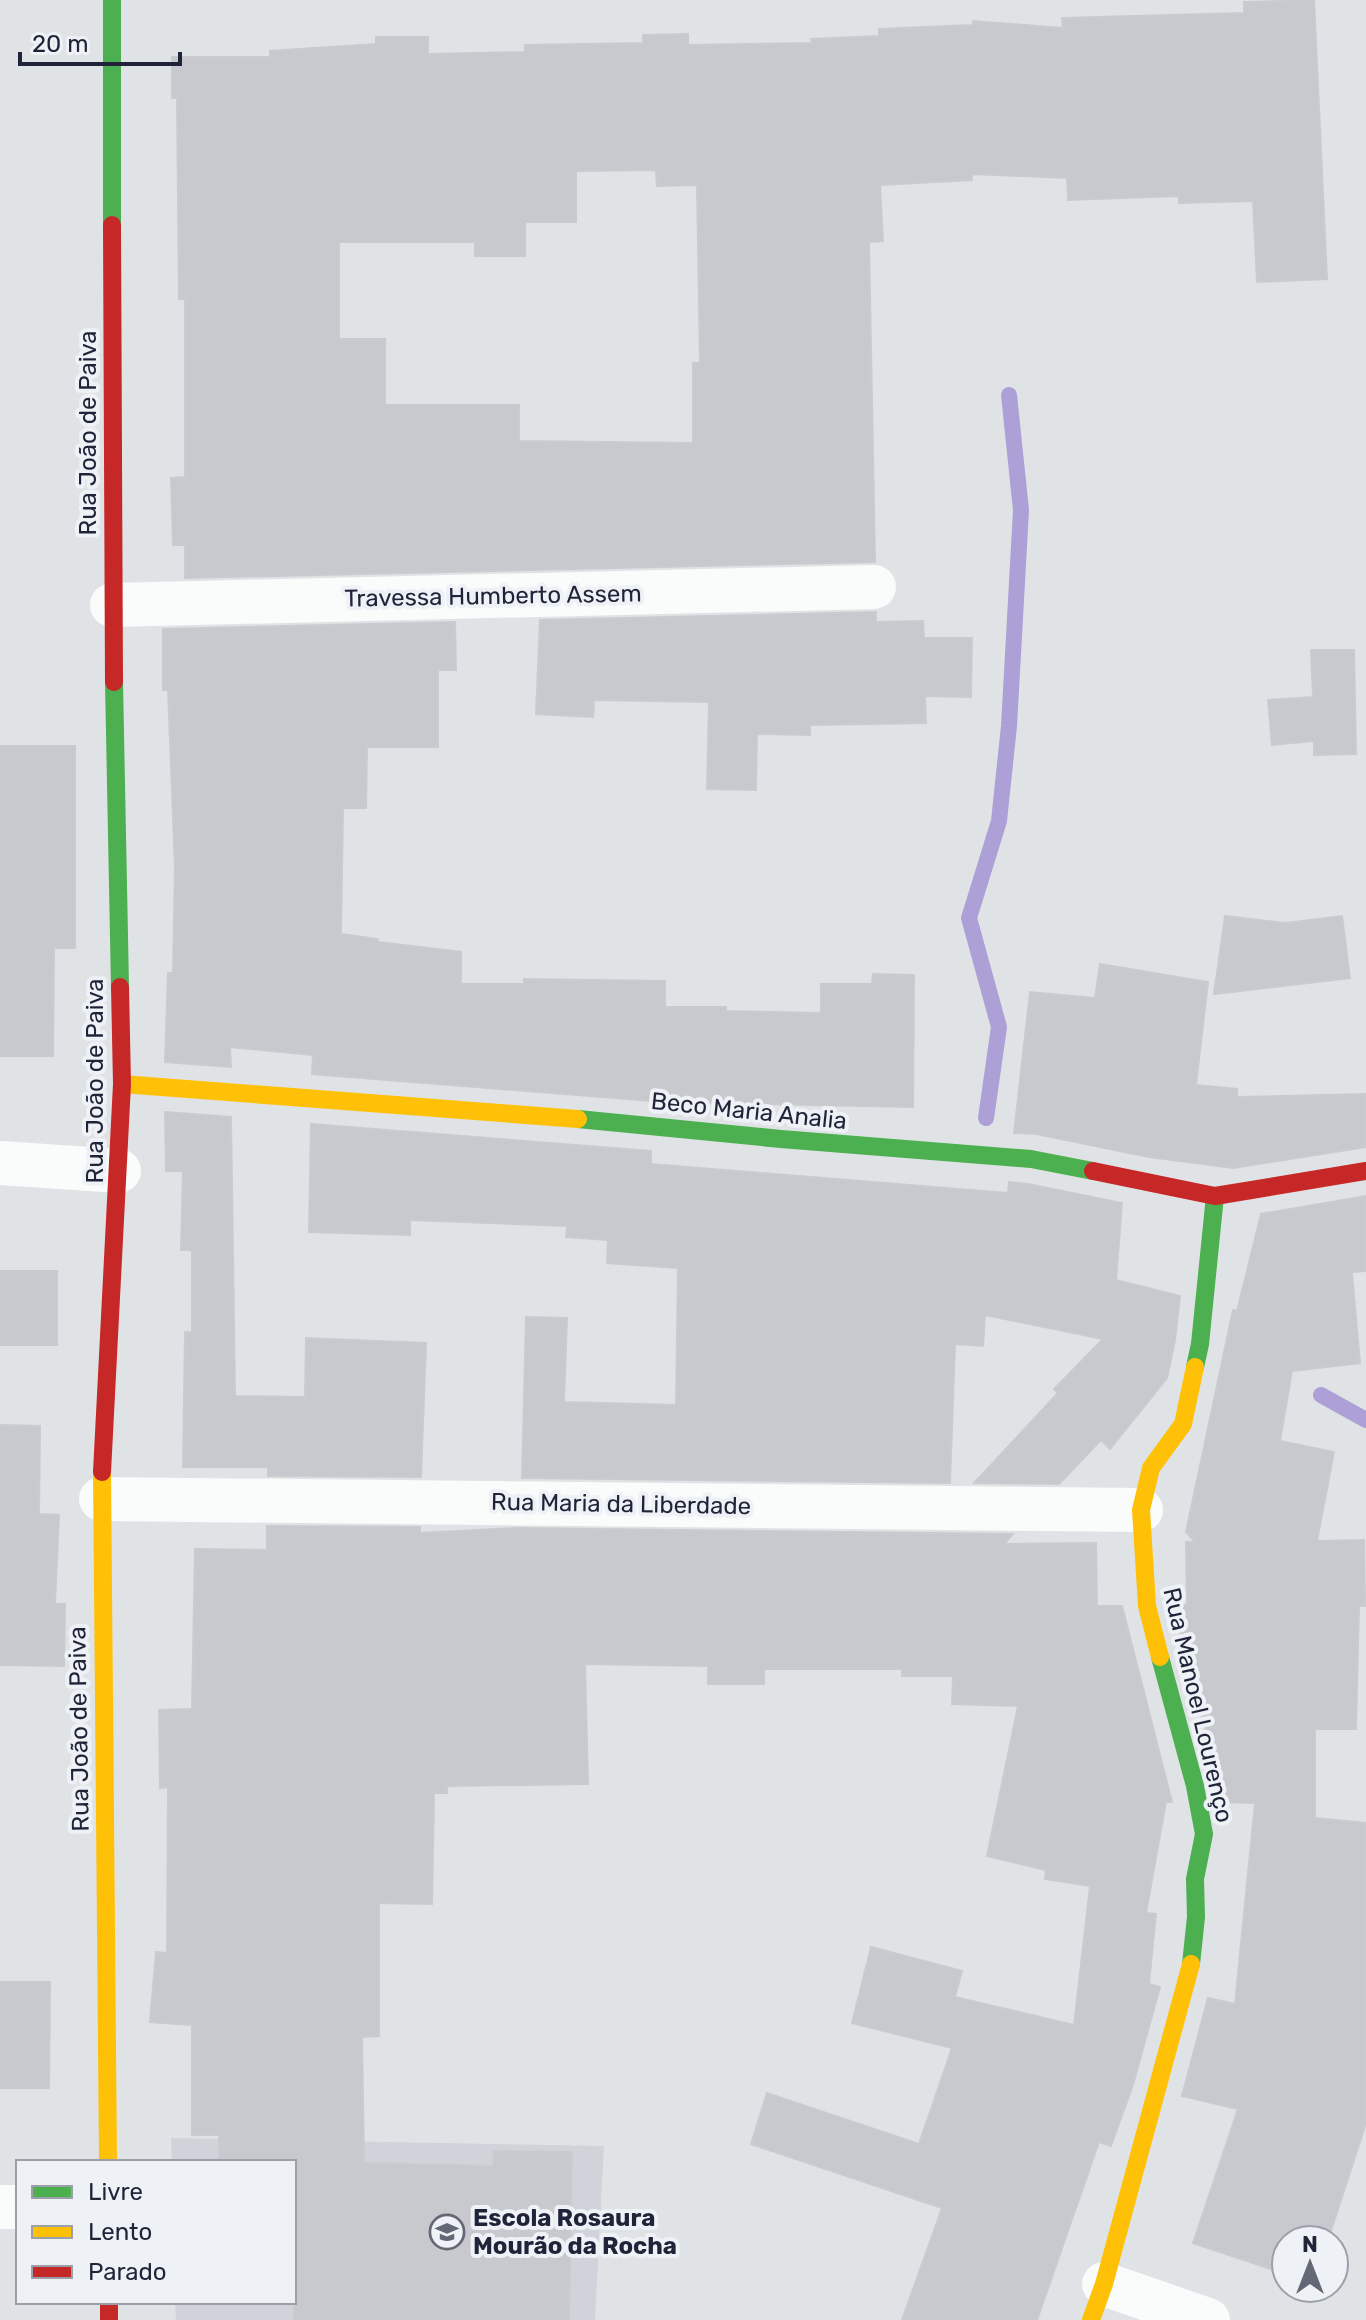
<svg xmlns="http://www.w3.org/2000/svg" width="1366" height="2320" font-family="Rubik,sans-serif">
<rect width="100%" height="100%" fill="#e0e3e6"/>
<!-- built -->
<polygon fill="#d0d4da" points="171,2138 604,2146 595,2320 176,2320 175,2302 294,2302 294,2162 172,2162"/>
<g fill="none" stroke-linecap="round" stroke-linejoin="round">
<!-- stream -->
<g stroke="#aca0d7" stroke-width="16">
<polyline points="986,1118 999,1027 969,918 999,821 1009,726 1021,510 1009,395"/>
<polyline points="1321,1395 1366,1420"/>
</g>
</g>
<!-- building -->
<g fill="#c7c9ce" stroke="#c9cbcf" stroke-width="2" fill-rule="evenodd">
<path d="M1314,0L1327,279L1257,282L1253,201L1179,203V196L1068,200L1067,178L972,174V180L880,185L883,241L869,242L875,562L185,578V545H173L171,478L185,477V299H179L177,98H172V57H270V51L376,44V37H428V54L525,52V45L643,43V35L688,34V45L812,43L811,39L879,36V29L973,25V21L1063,28L1062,18L1244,13V2ZM656,170L657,186L697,185L700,363H693V443L519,441V405H385V339H339V242H475V256H525V222H576V171Z"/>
<polygon points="876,612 876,622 923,621 924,638 972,638 971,697 925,696 926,723 810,725 810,735 757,734 756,790 707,789 709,702 594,700 593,717 536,714 540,620"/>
<polygon points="455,622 456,670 438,670 438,747 367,747 366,808 343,808 341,934 378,939 378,942 461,952 461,984 524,984 524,979 665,981 665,1007 726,1007 726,1011 821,1013 821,984 872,984 873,974 914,975 913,1107 665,1102 312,1074 313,1055 230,1047 231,1067 165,1062 168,973 173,973 175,868 168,690 163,690 163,629"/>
<polygon points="1311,650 1354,650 1356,754 1314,755 1314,741 1272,745 1268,700 1313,697"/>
<polygon points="0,746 75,746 75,948 54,948 53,1056 0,1056"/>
<polygon points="1225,916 1286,923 1342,916 1350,978 1214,994"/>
<polygon points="1100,964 1208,982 1196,1085 1237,1089 1237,1097 1366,1094 1366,1147 1233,1168 1149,1157 1036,1134 1014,1133 1030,992 1095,998"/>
<polygon points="165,1112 231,1117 235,1396 305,1397 306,1338 426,1343 421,1477 268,1476 268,1467 183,1467 185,1332 192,1332 192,1250 181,1250 183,1171 166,1171"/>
<polygon points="311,1124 651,1151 651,1164 1008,1193 1009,1182 1028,1184 1122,1203 1116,1280 1180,1296 1175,1340 1167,1378 1110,1449 1101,1440 1059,1484 974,1483 1058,1393 1054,1389 1103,1339 985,1315 983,1346 955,1344 950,1483 522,1478 526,1317 567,1318 564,1402 676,1405 678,1268 607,1263 608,1240 566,1237 567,1226 410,1220 410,1235 309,1232"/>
<polygon points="1366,1196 1366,1271 1352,1272 1360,1363 1292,1371 1280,1441 1334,1452 1317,1541 1364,1540 1365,1606 1359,1606 1356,1729 1315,1729 1315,1818 1366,1823 1366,2123 1328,2240 1286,2240 1286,2274 1193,2243 1238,2109 1182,2096 1208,1998 1235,2004 1255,1803 1224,1802 1173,1605 1187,1605 1186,1542 1195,1542 1186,1532 1233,1310 1237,1311 1261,1214"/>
<rect x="0" y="1271" width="57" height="74"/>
<polygon points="0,1425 40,1426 39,1514 59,1515 55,1604 65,1604 64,1666 0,1665"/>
<polygon points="267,1526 420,1527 420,1533 517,1528 1013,1534 1004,1544 1096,1543 1097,1606 1122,1606 1172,1802 1166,1802 1146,1913 1156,1914 1149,1984 1160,1987 1133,2085 1111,2146 1099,2142 1037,2320 902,2320 942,2208 751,2144 767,2093 919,2144 952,2048 852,2023 871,1947 962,1971 955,1997 1074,2025 1090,1886 1045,1879 1046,1870 987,1856 1018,1706 952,1704 953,1676 902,1676 902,1669 764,1669 764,1684 708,1684 708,1666 585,1664 588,1784 447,1786 447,1793 434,1793 432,1904 379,1903 379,2036 362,2037 364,2163 493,2166 494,2151 572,2152 569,2320 294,2320 294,2162 219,2162 219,2135 192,2135 192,2025 150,2022 156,1952 167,1953 168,1787 160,1788 159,1710 192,1709 195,1549 267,1550"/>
<polygon points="0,1982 50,1982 49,2088 0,2088"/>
</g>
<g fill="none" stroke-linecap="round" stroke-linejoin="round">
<!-- street -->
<g stroke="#fafbfb" stroke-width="44">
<polyline points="112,605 874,587"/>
<polyline points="0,1163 119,1171"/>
<polyline points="101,1499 1141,1510"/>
<polyline points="0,2207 18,2207"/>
<polyline points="1104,2284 1208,2320"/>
</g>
<!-- fast -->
<g stroke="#4caf50" stroke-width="18">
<polyline points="112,0 112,225"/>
<polyline points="114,682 120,987"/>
<polyline points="578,1119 781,1139 1031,1159 1093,1171"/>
<polyline points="1195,1367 1200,1344 1215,1196"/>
<polyline points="1160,1657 1195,1786 1204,1834 1195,1879 1196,1917 1191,1964"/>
</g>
<!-- slow -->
<g stroke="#ffc107" stroke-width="18">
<polyline points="122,1084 578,1119"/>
<polyline points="102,1472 108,2162"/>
<polyline points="1160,1657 1147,1606 1141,1510 1151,1468 1183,1424 1195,1367"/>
<polyline points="1091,2320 1104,2284 1191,1964"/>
</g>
<!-- jam -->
<g stroke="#c62828" stroke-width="18">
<polyline points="112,225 114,682"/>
<polyline points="1093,1171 1215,1196 1366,1171"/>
<polyline points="102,1472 122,1084 120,987"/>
<polyline points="109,2302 109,2320"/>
</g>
</g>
<!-- icons -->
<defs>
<g id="school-ring" transform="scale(1.8)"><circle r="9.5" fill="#eef1f6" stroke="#636776" stroke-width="1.5"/><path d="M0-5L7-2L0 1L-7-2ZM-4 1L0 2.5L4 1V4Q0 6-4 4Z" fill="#636776"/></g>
</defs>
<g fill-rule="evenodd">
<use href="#school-ring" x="447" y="2232"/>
</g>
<g text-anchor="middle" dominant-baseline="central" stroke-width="8" stroke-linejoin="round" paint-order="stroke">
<!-- street labels -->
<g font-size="24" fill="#1f2439" stroke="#eef1f6">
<text transform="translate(88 433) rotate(-90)">Rua João de Paiva</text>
<text transform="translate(493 596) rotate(-1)">Travessa Humberto Assem</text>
<text transform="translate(95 1081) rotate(-90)">Rua João de Paiva</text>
<text transform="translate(749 1111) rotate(6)">Beco Maria Analia</text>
<text transform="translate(621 1504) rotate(1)">Rua Maria da Liberdade</text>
<text transform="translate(1198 1705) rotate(77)">Rua Manoel Lourenço</text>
<text transform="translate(79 1729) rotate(-91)">Rua João de Paiva</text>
</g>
<!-- poi labels -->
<g font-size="24" font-weight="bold" fill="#1f2439" stroke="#eef1f6" text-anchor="start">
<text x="473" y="2218">Escola Rosaura<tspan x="473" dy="28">Mourão da Rocha</tspan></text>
</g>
</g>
<!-- legend -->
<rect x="16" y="2160" width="280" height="144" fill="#eef1f6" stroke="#9b9faa" stroke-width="2"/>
<rect x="32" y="2186" width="40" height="12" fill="#4caf50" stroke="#9b9faa" stroke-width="2"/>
<text x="88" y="2200" font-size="24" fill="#1f2439">Livre</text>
<rect x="32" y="2226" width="40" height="12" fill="#ffc107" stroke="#9b9faa" stroke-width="2"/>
<text x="88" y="2240" font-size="24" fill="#1f2439">Lento</text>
<rect x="32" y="2266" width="40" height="12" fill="#c62828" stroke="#9b9faa" stroke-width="2"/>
<text x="88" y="2280" font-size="24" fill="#1f2439">Parado</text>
<!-- north arrow -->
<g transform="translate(1310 2264)"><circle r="38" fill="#eef1f6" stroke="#9b9faa" stroke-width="2"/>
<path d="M0-6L14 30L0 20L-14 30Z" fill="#636776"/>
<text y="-12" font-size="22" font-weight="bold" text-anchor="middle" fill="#1f2439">N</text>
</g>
<!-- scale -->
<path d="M20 52v12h160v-12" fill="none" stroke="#1f2439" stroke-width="4"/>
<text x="32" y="52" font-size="24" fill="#1f2439" stroke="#eef1f6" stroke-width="6" paint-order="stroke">20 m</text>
</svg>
